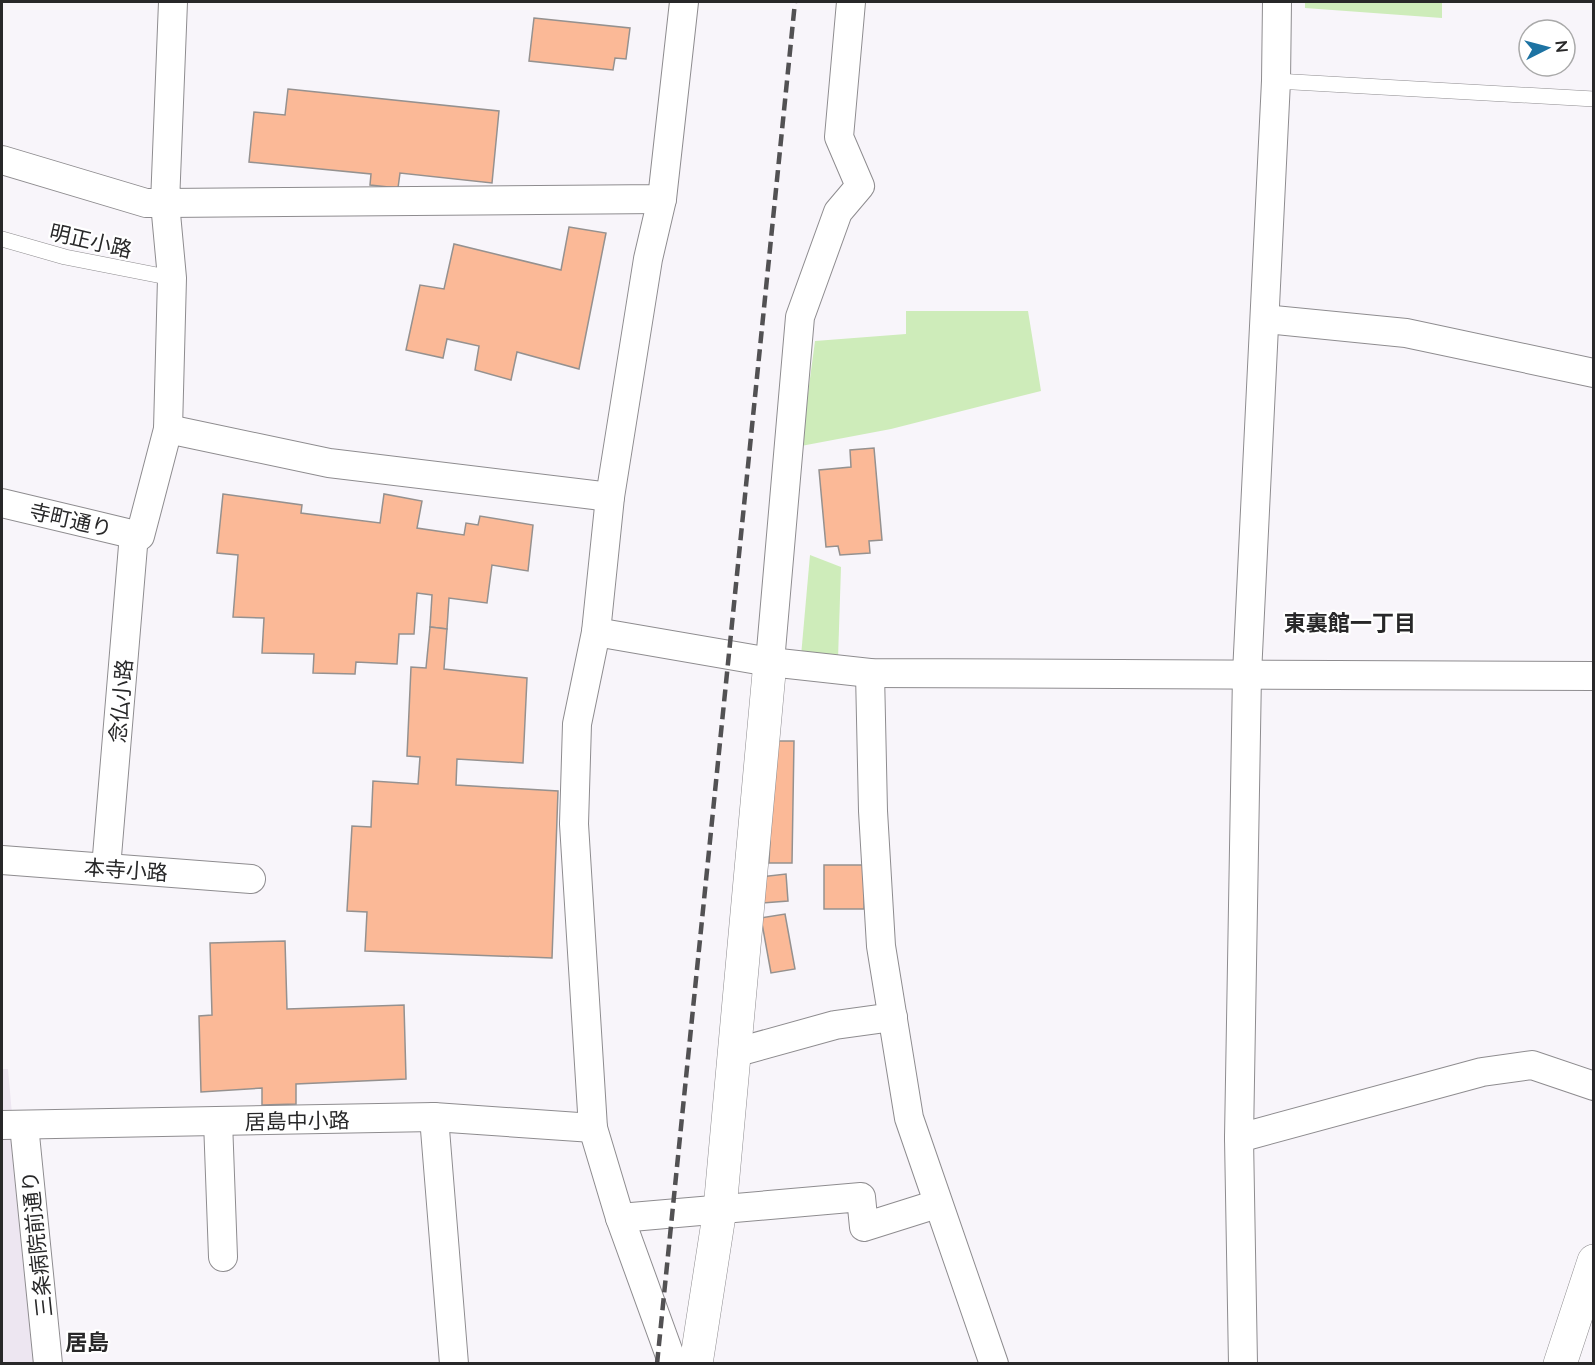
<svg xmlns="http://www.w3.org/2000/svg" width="1595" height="1365" font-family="Lato,'Noto Sans JP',sans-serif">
<rect width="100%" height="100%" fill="#f8f5fa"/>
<!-- built -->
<polygon fill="#ede6f1" points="2,1069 8,1069 34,1363 2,1363"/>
<!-- green -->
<g fill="#ceecba">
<polygon points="1305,2 1442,2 1442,18 1305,8"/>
<polygon points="906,311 1028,311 1041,391 891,429 801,446 815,341 906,334"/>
<polygon points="810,555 841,567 838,659 801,656"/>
</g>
<!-- building -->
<g fill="#fbb997" stroke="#95918f" stroke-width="1.5">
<polygon points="534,18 630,28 626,59 615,58 613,70 529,61"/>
<polygon points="288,89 499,111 492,183 400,173 398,188 370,185 371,174 249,162 254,112 285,115"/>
<polygon points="569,227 606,233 579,369 517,352 511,380 475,370 479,346 447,339 443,358 406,350 420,285 444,289 454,244 561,270"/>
<polygon points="874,448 882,540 869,541 870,553 840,555 838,546 826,547 819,470 851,467 850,450"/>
<polygon points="223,494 302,505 301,513 380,523 384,494 422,501 417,528 464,535 466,523 478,525 480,516 533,525 528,571 492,565 487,603 449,598 447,629 430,627 432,595 417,593 414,634 399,634 397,664 356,662 355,674 313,673 314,654 262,653 264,618 233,617 238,555 217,553"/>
<polygon points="430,627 447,629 444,669 527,678 523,763 457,759 456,785 558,791 552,958 365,951 367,912 347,911 352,826 371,827 373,781 418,784 420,757 407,756 411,667 426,668"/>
<polygon points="774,741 794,741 792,863 769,863 770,841 757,842"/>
<polygon points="824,865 865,865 864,909 824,909"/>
<polygon points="786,874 788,901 762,903 759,877"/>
<polygon points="785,914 795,969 771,973 761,918"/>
<polygon points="285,941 287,1009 404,1005 406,1079 296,1084 296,1104 262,1105 262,1088 201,1092 199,1016 212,1015 210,943"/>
</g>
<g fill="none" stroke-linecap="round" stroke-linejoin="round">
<!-- lane casing -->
<g stroke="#8e8c8f" stroke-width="16">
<g id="lane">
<polyline points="1276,81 1594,99"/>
<polyline points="2,239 65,257 172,278"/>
</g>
</g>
<!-- street casing -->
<g stroke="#8e8c8f" stroke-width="30">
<g id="street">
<polyline points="173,2 165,203 662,199 684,2"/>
<polyline points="2,160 146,203 165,203 172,278 168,429 140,536 2,503"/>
<polyline points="662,199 648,259 610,497 596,632 577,724 574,824 593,1128 620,1218 673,1364"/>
<polyline points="1265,319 1406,333 1594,373"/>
<polyline points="168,429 329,463 610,497"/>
<polyline points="596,632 770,662 870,673 1594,676"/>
<polyline points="770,662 800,317 838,212 860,186 839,137 851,2"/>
<polyline points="870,673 873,811 881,946 909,1118 994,1364"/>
<polyline points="2,860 251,879"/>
<polyline points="106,868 134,534"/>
<polyline points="734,1053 835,1025 893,1017"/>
<polyline points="434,1117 454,1364"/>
<polyline points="218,1121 223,1257"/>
<polyline points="2,1125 434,1117 593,1128"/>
<polyline points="24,1125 48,1364"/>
<polyline points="1239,1138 1482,1072 1532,1065 1594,1086"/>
<polyline points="620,1218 861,1197 864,1227 937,1204"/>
<polyline points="1243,1364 1239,1138 1247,674 1276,81 1277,2"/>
</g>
</g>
<!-- secondary casing -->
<g stroke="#8e8c8f" stroke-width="34">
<g id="secondary">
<polyline points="696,1364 720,1209 770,662"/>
<polyline points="1560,1364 1594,1261"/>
</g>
</g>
<!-- lane -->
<use href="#lane" stroke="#fff" stroke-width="15"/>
<!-- street -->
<use href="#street" stroke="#fff" stroke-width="28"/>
<!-- secondary -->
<use href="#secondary" stroke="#fff" stroke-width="33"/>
<!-- rail -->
<polyline stroke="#525153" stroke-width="4.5" stroke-dasharray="12 6" stroke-linecap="butt" points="657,1364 795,2"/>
</g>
<g text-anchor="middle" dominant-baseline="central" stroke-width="4.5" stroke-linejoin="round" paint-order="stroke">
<!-- street labels -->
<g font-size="21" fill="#282829" stroke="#fff">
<text transform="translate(91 240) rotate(13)">明正小路</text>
<text transform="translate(71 519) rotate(13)">寺町通り</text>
<text transform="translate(120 701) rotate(-85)">念仏小路</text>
<text transform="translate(126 869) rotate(4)">本寺小路</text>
<text transform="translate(297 1120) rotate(-1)">居島中小路</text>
<text transform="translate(36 1244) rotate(-96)">三条病院前通り</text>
</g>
<!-- neighbourhood labels -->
<g font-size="22" font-weight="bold" fill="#282829" stroke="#fff">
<text x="1350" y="622">東裏館一丁目</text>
<text x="87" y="1341">居島</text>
</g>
</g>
<!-- border -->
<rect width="1595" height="1365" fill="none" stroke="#282829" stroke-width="6"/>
<!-- north arrow -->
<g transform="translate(1547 48) rotate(84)"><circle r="28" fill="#ffffff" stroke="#a9a9a9" stroke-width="1.5"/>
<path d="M0-4.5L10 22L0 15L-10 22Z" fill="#1d73a3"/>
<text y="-9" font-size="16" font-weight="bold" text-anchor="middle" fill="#282829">N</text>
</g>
</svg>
